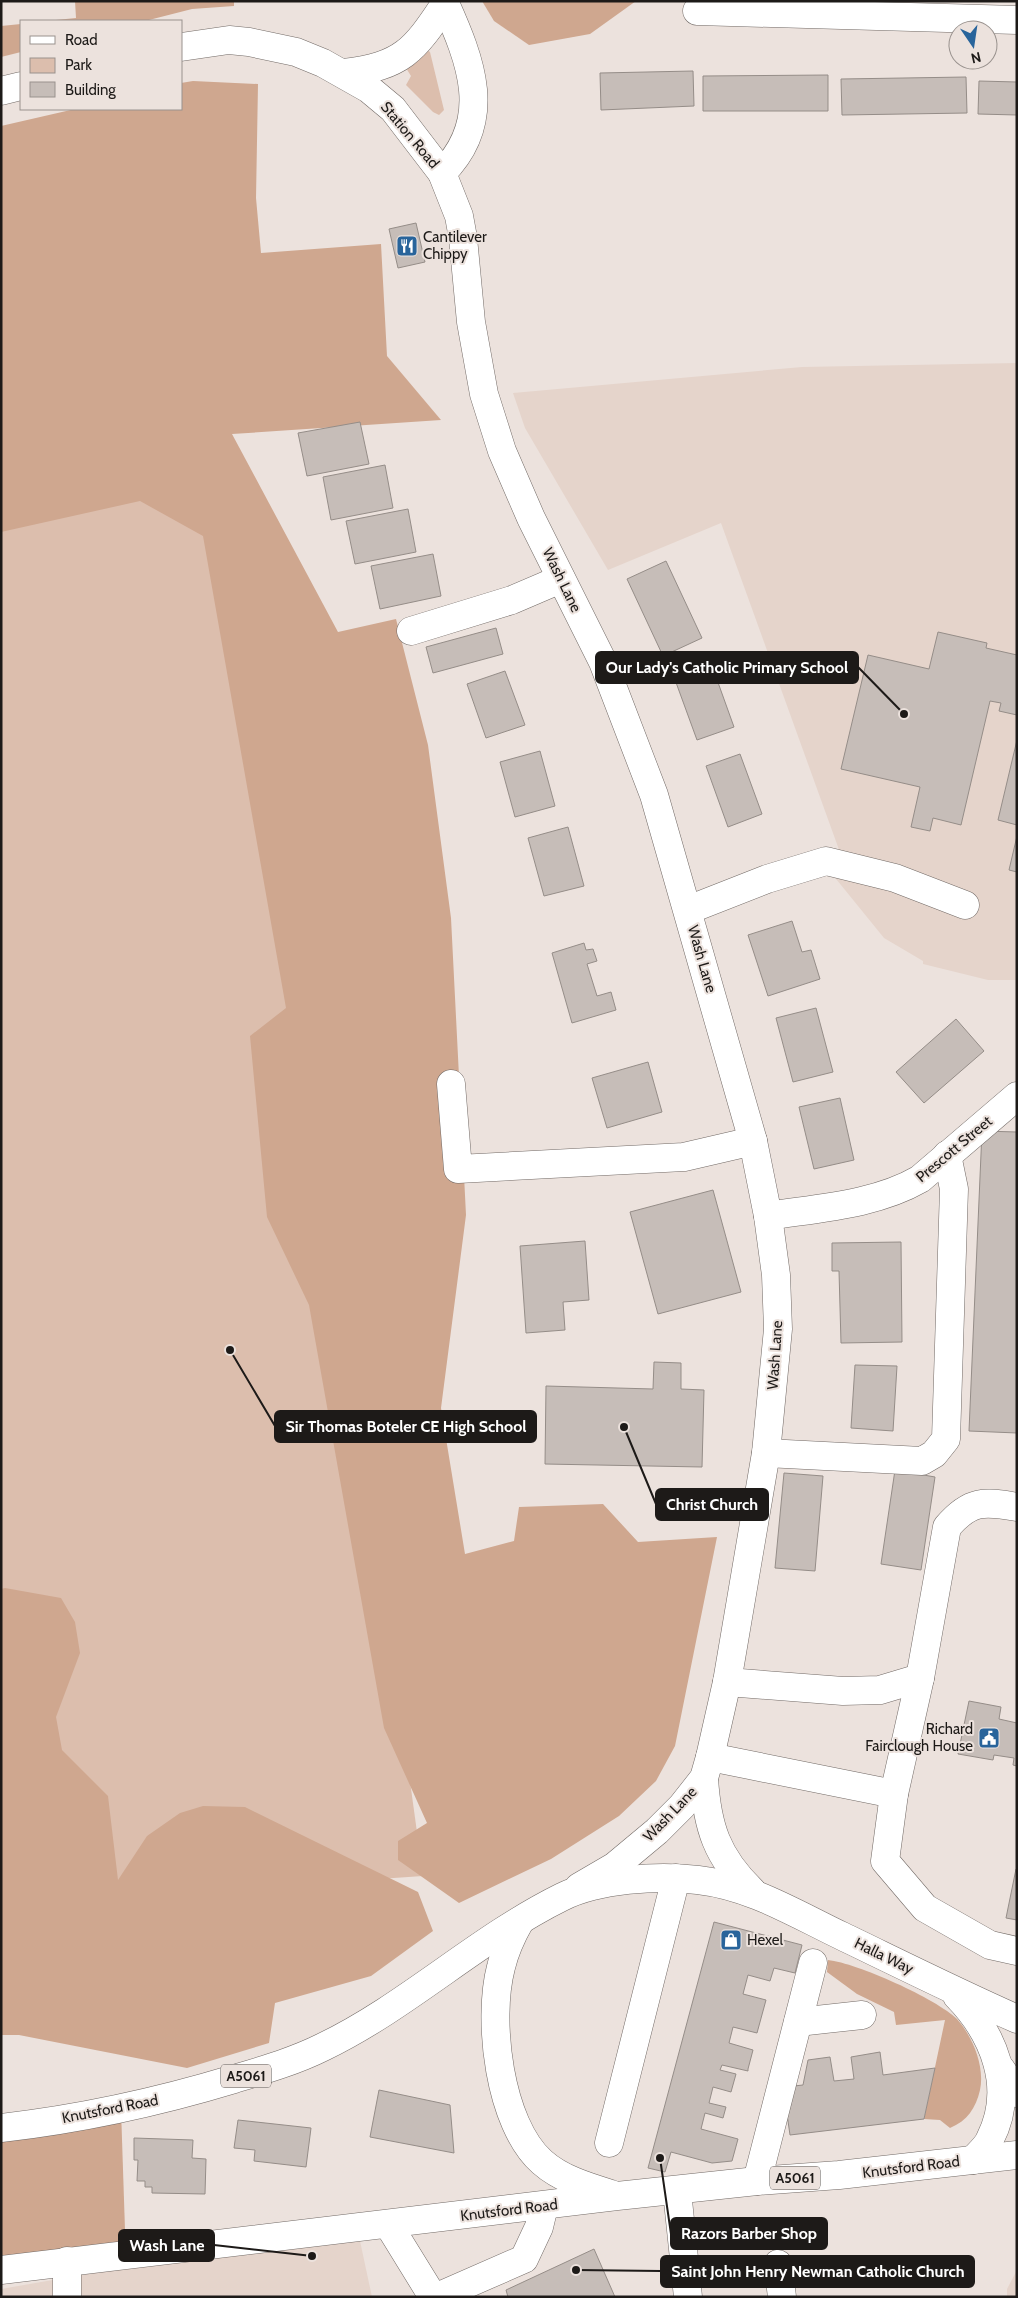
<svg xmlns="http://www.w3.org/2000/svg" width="1018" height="2298" font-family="Cabin,sans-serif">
<rect width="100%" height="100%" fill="#ece2dd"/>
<!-- built -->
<g fill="#e5d4cb">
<polygon points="1017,363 1017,980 988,980 923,964 923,961 884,938 828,869 842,858 721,523 608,570 525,428 513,393 802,367"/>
<polygon points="357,2227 372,2297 1,2297 1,2289"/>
<polygon points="1017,2270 1017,2297 1007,2297 1007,2289"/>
</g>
<!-- green -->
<g fill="#dcbead">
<polygon points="427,50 430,52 444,110 439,115 433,112 406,85 411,76 406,68"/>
<polygon points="119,462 208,513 251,623 423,1876 1,1905 1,487"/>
</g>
<!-- forest -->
<g fill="#cfa78f">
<polygon points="75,1 234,1 234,6 192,9 145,21 46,21 76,18"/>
<polygon points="482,1 636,1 590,34 529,45 494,21"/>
<polygon points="21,24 21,52 1,57 1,26"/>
<polygon points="193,81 258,84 256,198 261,253 381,244 387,356 441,420 232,434 338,632 396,619 428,745 451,918 466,1215 441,1408 465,1554 514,1541 519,1507 603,1504 638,1542 717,1537 675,1746 656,1781 619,1816 551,1859 459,1903 398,1860 398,1841 427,1823 384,1728 309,1305 267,1217 250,1036 286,1008 203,536 140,501 1,532 1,126 75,109 181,109 181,83"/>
<polygon points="5,1588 61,1598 75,1622 80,1653 56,1717 62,1750 108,1796 118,1880 147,1836 180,1813 203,1806 245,1807 418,1892 433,1931 371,1976 275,2003 269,2043 187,2068 19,2035 1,2035 1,1589"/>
<path d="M828,1960C857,1963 937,1999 957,2019C973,2037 985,2067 980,2090C976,2108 967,2121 950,2128L940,2120L924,2119L945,2020L896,2025L894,2012L857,1994L827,1972Z"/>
<polygon points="121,2109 125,2230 120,2255 1,2270 1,2128"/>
</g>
<!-- building -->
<g fill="#c6bdb8" stroke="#958d88">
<polygon points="693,71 694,106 601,110 600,73"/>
<polygon points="828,75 828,111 703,111 703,76"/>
<polygon points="966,77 967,113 842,115 841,79"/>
<polygon points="979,81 1017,82 1017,115 978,114"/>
<polygon points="416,223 425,262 398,268 389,229"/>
<polygon points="360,422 369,464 307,476 298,433"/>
<polygon points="385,465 393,508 331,520 323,477"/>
<polygon points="408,509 416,552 355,564 346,521"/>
<polygon points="433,554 441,596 380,609 371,566"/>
<polygon points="666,561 702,638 663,656 627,579"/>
<polygon points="496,628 503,654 433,673 426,647"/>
<polygon points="938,632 987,643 986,648 1017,655 1017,715 999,711 1001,703 990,701 961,825 933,818 930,831 911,827 920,787 841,769 868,655 929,669"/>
<polygon points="711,663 734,727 697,740 674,677"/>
<polygon points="505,671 525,725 486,738 467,684"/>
<polygon points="1017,740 1017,825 998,820"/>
<polygon points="540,751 555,806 515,817 500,762"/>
<polygon points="740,754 762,814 728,827 706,766"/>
<polygon points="568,827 584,886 544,896 528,838"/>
<polygon points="1017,836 1017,872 1009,870"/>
<polygon points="792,921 802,952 811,950 820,979 768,996 748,935"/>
<polygon points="584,943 586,950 593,949 597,961 587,964 597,996 611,992 616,1010 572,1023 552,953"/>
<polygon points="816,1008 833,1072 793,1082 776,1018"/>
<polygon points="956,1019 984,1051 924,1103 896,1072"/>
<polygon points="648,1062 662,1112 607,1128 592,1078"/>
<polygon points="840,1098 854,1160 814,1169 799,1107"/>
<polygon points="982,1131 1017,1132 1017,1433 969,1431"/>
<polygon points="713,1190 741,1292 658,1314 630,1212"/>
<polygon points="585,1241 589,1300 563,1302 565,1330 526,1333 520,1246"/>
<polygon points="901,1242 902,1342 841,1343 839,1271 832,1271 832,1243"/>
<polygon points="654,1362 681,1363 681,1389 704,1390 702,1467 545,1464 546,1386 653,1389"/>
<polygon points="855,1365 897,1366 893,1431 851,1428"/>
<polygon points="895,1470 935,1477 921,1570 881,1564"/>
<polygon points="784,1473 823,1476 815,1571 775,1568"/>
<polygon points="969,1701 1001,1707 999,1719 1017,1723 1017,1766 1013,1765 1014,1758 994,1755 993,1760 958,1754"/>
<polygon points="1016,1869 1017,1869 1017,1920 1006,1918"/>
<polygon points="714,1922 802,1945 795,1973 774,1968 770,1981 748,1975 743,1994 766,2000 757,2033 733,2027 729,2043 753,2050 748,2069 748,2071 722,2065 720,2070 736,2074 731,2092 713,2087 709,2103 726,2107 723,2118 705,2113 701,2129 738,2139 732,2161 712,2163 671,2152 665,2172 648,2168"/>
<polygon points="880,2052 883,2075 935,2068 924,2119 790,2135 786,2107 794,2086 803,2085 808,2060 830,2057 834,2081 854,2079 851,2057"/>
<polygon points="379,2090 450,2105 454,2153 370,2137"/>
<polygon points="238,2120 311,2128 306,2167 254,2161 255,2150 234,2148"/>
<polygon points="134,2138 193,2140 192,2158 206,2159 205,2194 152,2193 152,2187 145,2187 145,2181 137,2181 138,2160 134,2160"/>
<polygon points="594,2249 615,2297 508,2297 506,2290"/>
</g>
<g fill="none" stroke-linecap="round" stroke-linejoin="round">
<!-- minor casing -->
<g stroke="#726a66" stroke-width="29">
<g id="minor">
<polyline points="697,11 1017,20"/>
<polyline points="181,47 229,40 249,42 296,52 323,63 369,89 393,109 442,173 459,216 463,238 471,322 484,394 502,451 531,518 603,662 654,795 753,1141 768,1216 776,1275 778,1329 766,1453 727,1682 710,1757 704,1778 682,1806 657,1831 615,1866 579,1887"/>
<path d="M344,73C402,66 414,51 445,4"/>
<polyline points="1,91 21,86"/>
<path d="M442,173C495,120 471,61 444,1"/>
<polyline points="411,631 512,600 561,579"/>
<polyline points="688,910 767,879 826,861 895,878 965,905"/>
<polyline points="451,1084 458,1169 684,1157 753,1141"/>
<path d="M768,1216C818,1208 875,1205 920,1179L1017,1096"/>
<polyline points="766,1453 922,1461 934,1454 946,1439 954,1189 947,1155"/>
<path d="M727,1682L843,1691L880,1690L920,1678L947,1527C970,1500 984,1501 1017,1507"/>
<polyline points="710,1757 894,1794 885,1861 925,1908 990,1945 1017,1951"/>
<path d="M704,1778C707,1827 717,1857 752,1891"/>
<polyline points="894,1794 920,1678"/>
<polyline points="798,2022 862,2015"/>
<polyline points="1001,2069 1017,2093"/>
<polyline points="609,2143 676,1878"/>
<polyline points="757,2181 813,1963"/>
<polyline points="677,2191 688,2297"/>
<polyline points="388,2224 433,2297"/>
<polyline points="778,2264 782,2297"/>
<polyline points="67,2297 67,2261"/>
<polyline points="437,2297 524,2259 539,2227 544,2206"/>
</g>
</g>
<!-- highway casing -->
<g stroke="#726a66" stroke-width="29">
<g id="highway">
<path d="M520,1921C512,1935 505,1950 501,1967C487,2020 499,2124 542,2162C561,2179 588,2187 611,2194"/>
<path d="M957,1996C994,2034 1016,2088 990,2139C987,2147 978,2154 973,2160"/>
<path d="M1,2128C80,2119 158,2102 234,2079C264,2070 295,2061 323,2047C408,2006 477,1939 562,1897C598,1879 658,1875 698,1880C751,1886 794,1913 842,1936C900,1964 958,1993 1017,2019"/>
<polyline points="1,2270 617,2196 757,2181 839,2175 1017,2155"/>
</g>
</g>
<!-- minor -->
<use href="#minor" stroke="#fff" stroke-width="28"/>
<!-- highway -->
<use href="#highway" stroke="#fff" stroke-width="28"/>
</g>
<!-- icons -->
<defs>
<g id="restaurant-square" transform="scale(1.125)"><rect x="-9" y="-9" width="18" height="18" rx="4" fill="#28649b" stroke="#ece2dd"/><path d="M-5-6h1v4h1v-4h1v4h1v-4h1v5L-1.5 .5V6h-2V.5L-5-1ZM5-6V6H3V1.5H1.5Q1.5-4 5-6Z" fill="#fff"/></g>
<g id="civic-square" transform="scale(1.125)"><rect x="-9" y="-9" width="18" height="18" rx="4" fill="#28649b" stroke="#ece2dd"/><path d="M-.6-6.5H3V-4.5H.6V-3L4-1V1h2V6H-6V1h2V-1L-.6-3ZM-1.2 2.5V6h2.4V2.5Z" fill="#fff"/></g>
<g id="shop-square" transform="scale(1.125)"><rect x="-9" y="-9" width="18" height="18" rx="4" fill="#28649b" stroke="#ece2dd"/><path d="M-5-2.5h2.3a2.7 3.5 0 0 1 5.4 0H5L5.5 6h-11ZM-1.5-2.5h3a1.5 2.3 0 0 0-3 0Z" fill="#fff"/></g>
</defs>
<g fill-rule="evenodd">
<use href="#restaurant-square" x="407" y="246"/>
<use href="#civic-square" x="989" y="1738"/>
<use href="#shop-square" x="731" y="1940"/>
</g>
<g text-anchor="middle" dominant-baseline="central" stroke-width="4" stroke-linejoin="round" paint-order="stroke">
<!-- shield labels -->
<g fill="#ece2dd" stroke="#5b5653" stroke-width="1">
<rect x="221" y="2064.5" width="50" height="23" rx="4"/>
<rect x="770" y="2166.5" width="50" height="23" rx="4"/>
</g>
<g font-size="14" font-weight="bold" fill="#1d1a18">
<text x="246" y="2076">A5061</text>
<text x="795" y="2178">A5061</text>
</g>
<!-- street labels -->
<g font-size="15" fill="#1d1a18" stroke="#ece2dd">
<text transform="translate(410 135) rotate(50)">Station Road</text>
<text transform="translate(562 580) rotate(64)">Wash Lane</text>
<text transform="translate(702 959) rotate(74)">Wash Lane</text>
<text transform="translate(954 1149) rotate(-40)">Prescott Street</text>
<text transform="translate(775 1355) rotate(-86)">Wash Lane</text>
<text transform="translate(670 1814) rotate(-46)">Wash Lane</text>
<text transform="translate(884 1956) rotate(26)">Halla Way</text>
<text transform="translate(110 2109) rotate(-11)">Knutsford Road</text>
<text transform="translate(911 2167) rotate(-7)">Knutsford Road</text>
<text transform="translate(509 2210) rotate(-7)">Knutsford Road</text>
</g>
<!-- poi labels -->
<g font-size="15" fill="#1d1a18" stroke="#ece2dd" text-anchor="start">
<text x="423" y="237">Cantilever<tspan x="423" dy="17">Chippy</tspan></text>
<text x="973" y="1729" text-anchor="end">Richard<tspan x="973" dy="17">Fairclough House</tspan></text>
<text x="747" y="1940">Hexel</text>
</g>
</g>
<!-- callouts -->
<path fill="none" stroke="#1d1a18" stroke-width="2" d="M904 714L858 667M230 1350L275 1426M624 1427L656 1504M660 2158L671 2234M312 2256L214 2245M576 2270L661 2271"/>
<g fill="#1d1a18" stroke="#ece2dd" stroke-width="2">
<circle cx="904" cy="714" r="5"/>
<circle cx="230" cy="1350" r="5"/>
<circle cx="624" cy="1427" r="5"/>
<circle cx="660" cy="2158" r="5"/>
<circle cx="312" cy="2256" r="5"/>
<circle cx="576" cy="2270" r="5"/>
</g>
<g fill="#1d1a18" stroke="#1d1a18" stroke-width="2">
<rect x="596" y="652" width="262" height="31" rx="5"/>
<rect x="275" y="1411" width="261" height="31" rx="5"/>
<rect x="656" y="1489" width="112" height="31" rx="5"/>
<rect x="671" y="2218" width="156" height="31" rx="5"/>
<rect x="119" y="2230" width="95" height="31" rx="5"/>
<rect x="661" y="2256" width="313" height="31" rx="5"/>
</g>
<g font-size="16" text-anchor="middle" font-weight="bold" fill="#fff">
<text x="727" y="673">Our Lady's Catholic Primary School</text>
<text x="406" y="1432">Sir Thomas Boteler CE High School</text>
<text x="712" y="1510">Christ Church</text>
<text x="749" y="2239">Razors Barber Shop</text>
<text x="167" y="2251">Wash Lane</text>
<text x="818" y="2277">Saint John Henry Newman Catholic Church</text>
</g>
<!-- border -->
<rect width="1018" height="2298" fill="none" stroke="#1d1a18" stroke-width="5"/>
<!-- legend -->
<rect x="20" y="20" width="162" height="90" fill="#ece2dd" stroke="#99928e"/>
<rect x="30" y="36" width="25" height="8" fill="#ffffff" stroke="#99928e"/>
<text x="65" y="45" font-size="15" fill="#1d1a18">Road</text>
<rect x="30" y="58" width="25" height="15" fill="#dcbead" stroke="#99928e"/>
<text x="65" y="70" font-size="15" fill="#1d1a18">Park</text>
<rect x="30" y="82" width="25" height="15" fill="#c6bdb8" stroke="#99928e"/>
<text x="65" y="95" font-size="15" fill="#1d1a18">Building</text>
<!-- north arrow -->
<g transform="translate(973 45) rotate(167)"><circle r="24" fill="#ece2dd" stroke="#99928e"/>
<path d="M0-4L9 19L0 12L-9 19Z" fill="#28649b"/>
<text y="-8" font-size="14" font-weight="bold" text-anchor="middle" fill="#1d1a18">N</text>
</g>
</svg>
